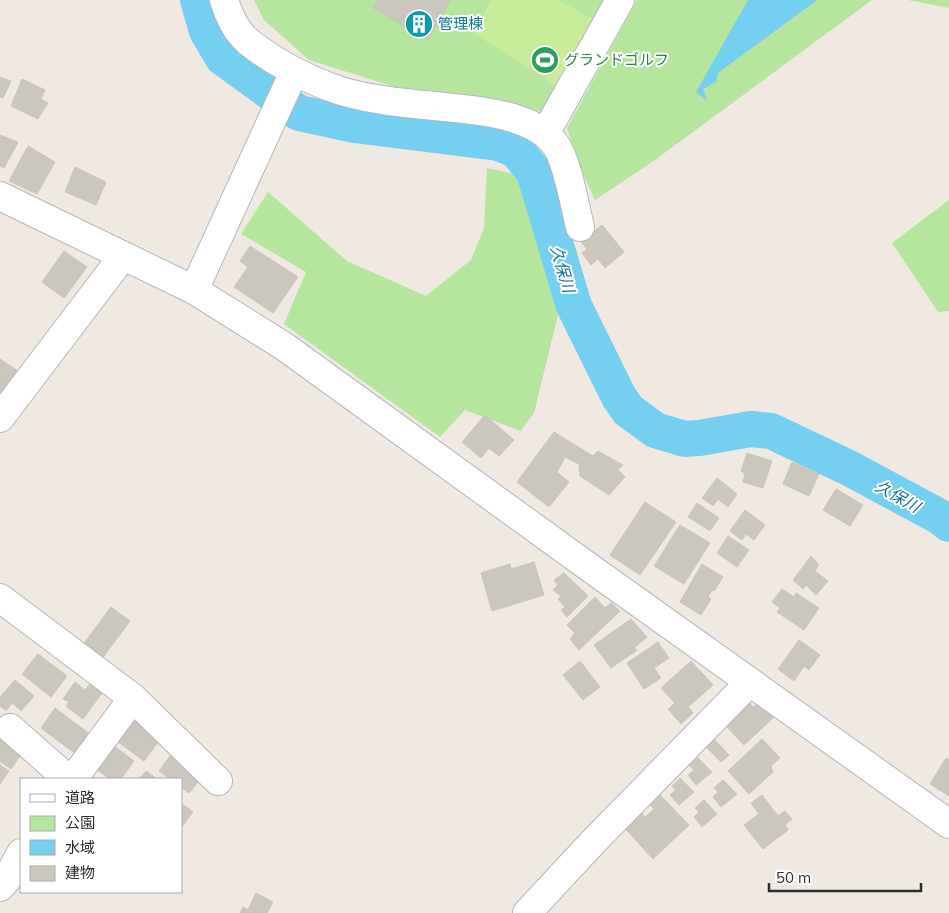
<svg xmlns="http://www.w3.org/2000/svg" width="949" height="913" viewBox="0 0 949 913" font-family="Mulish,'Noto Sans JP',sans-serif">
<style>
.green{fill:#b6e59e}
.pitch{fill:#c9ec9a}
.water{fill:#75cff0}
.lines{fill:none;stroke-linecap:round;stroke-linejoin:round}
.river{stroke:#75cff0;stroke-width:36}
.building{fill:#cbc7bf;stroke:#cbc5ba}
.minor-casing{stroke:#b4b7c1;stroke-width:30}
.minor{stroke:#fff;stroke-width:28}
.labels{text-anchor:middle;stroke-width:4;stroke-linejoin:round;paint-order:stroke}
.culture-label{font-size:15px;fill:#0d838f;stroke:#fff;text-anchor:start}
.leisure-label{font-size:15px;fill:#27864d;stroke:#fff;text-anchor:start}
.water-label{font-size:16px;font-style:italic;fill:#0d6fa3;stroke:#fff}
</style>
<rect width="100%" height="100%" fill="#efe9e1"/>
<!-- green -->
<path class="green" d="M254,0H610L546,113L487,98L395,87L309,60L264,20Z
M637,0H872L655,160L595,200L578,164L567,128Z
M908,0H949V8Z
M487,168L528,177L546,247L558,315L534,413L521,431L465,410L440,437L284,324L306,272L241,234L268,192L347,261L426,296L471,260L484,228Z
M949,200V311L938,312L892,243Z"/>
<!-- pitch -->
<path class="pitch" d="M491,0H558L595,20L559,87L473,33Z"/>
<!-- water -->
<path class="water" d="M748,0H817L718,73L716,82L703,89L707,101L696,92Z"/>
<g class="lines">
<!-- river -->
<path class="river" d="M198,0L207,31L223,58L299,113L354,125L498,143L516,150L534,172L574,306L619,397L628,410L655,430L685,439L699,438L751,429L771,431L849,468L940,517L949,524"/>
</g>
<!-- building -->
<path class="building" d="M377,0H451L428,40L373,8Z
M0,77L11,81L3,98L0,97Z
M22,79L45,90L41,99L48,103L38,119L11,106Z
M0,135L18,142L4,168L0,166Z
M28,146L55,162L37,194L9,181Z
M75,167L106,182L96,205L65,192Z
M602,225L624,252L605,268L598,259L591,265L582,253L587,249L581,242Z
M250,246L298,277L273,313L234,287L248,267L240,261Z
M64,251L87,267L64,298L42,282Z
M0,359L21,373L0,401Z
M485,415L514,440L499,456L489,448L481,458L462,442Z
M554,432L593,456L598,451L623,465L618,470L625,477L609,495L580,476L579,464L565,457L557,472L569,482L549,507L517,482Z
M747,453L772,461L763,488L743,482L745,474L741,471Z
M792,462L819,474L809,496L783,484Z
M717,478L737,494L728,507L718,499L713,506L702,498Z
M836,489L863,505L850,526L823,510Z
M645,502L676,522L640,575L610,555Z
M697,503L719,518L710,531L688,517Z
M745,510L765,525L754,540L746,534L742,540L730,531Z
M680,525L710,543L684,584L654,566Z
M728,536L749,550L737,567L717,553Z
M811,556L819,565L815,571L828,581L816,595L806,585L803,589L793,580Z
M534,562L544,595L492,611L481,573L510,564L511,569Z
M702,564L723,577L714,591L712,590L708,597L711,599L701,615L680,602Z
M564,573L588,596L567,617L561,610L565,607L558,599L561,596L553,590L558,585L554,580Z
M782,589L794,597L796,593L819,608L804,630L777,612L780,608L772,602Z
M595,597L605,608L611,603L620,611L579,650L570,639L575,633L567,625Z
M111,607L130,621L101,660L82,646Z
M631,619L647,637L634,648L637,650L611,668L594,645Z
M799,640L820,655L809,670L804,666L794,681L778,669Z
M658,642L669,658L654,668L661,678L644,689L627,663Z
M38,654L67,676L51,697L22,674Z
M580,661L600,687L583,700L563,675Z
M691,661L713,685L688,707L693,713L681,724L668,709L675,703L661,688Z
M15,680L34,696L21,711L12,703L6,711L0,706V697Z
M75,682L85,690L90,684L102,693L83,719L66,706L69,702L63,699Z
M748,701L753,707L759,704L773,718L744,745L724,724Z
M55,708L91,735L77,755L41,728Z
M131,715L162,737L144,761L113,738Z
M3,733L25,749L11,769L0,761V738Z
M713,738L729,755L721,762L705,746Z
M762,739L780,758L771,766L773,772L749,794L728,771Z
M113,745L134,761L121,779H110L96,769Z
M173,752L204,775L189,793L181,787V779H170L159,771Z
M698,758L712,772L696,785L688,775L694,770L689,765Z
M946,758L949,760V796L930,784Z
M0,765L9,771L0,784Z
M146,771L157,779H139Z
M680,778L694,792L679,805L670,795L676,790L672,786Z
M723,780L737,794L721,807L713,797L718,792L714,788Z
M660,795L689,825L653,859L622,825L639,810L645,817L654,809L650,805Z
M762,795L778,816L785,811L792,819L785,825L788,830L763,849L744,825L759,814L751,803Z
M704,800L717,814L702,827L694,817L699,812L695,808Z
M181,803L193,812L181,828Z
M256,893L273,902L267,913H240L243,907L248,910Z"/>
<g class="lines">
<defs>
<path id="minor" d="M224,0C235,35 246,42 276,61C296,73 319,84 341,91C371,100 404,103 435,106C471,110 531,112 555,144C567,159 575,207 580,227
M545,134L620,0
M0,196L194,290L285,347L586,565L949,824
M194,290L294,72
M0,418L123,256
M0,598L133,698L218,781
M10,728L68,779
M73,779L133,698
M0,887L7,879L21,853
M527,913L593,842L750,682"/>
</defs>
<!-- minor casing -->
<use href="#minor" class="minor-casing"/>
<!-- minor -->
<use href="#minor" class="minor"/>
</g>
<!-- icons -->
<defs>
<symbol id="building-disc" viewBox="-11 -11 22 22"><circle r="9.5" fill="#0f9aa8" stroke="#fff"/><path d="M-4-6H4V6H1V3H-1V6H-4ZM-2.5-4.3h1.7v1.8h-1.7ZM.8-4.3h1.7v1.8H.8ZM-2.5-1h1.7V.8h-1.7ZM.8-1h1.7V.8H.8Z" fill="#fff"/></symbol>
<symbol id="stadium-disc" viewBox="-11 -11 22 22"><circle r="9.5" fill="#2e9e5b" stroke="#fff"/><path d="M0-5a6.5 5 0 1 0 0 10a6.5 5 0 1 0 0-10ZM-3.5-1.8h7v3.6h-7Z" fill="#fff"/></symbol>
</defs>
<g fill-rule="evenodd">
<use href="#building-disc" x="403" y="8" width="32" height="32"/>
<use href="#stadium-disc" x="529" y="44" width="32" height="32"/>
</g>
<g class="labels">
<!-- culture labels -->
<g class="culture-label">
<text x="438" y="29">管理棟</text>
</g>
<!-- leisure labels -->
<g class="leisure-label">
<text x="564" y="65">グランドゴルフ</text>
</g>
<!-- water labels -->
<g class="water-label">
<text transform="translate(563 269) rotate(74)" y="6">久保川</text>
<text transform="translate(898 496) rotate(29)" y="6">久保川</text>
</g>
</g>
<!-- legend -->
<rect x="20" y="778" width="162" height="115" fill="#ffffff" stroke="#ababab"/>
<rect x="30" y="794" width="25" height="8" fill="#ffffff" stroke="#ababab"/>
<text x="65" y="803" font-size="15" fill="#2e2e2e">道路</text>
<rect x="30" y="816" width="25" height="15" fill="#b6e59e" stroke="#ababab"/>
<text x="65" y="828" font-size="15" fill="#2e2e2e">公園</text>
<rect x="30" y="840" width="25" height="15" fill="#75cff0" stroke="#ababab"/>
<text x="65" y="853" font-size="15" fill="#2e2e2e">水域</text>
<rect x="30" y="866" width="25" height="15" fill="#cbc7bf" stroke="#ababab"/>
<text x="65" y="878" font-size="15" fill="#2e2e2e">建物</text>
<!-- scale -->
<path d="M769 883v8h152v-8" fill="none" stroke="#2e2e2e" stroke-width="2.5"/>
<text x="776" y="883" font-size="15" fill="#2e2e2e" stroke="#ffffff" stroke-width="4" paint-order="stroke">50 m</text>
</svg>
